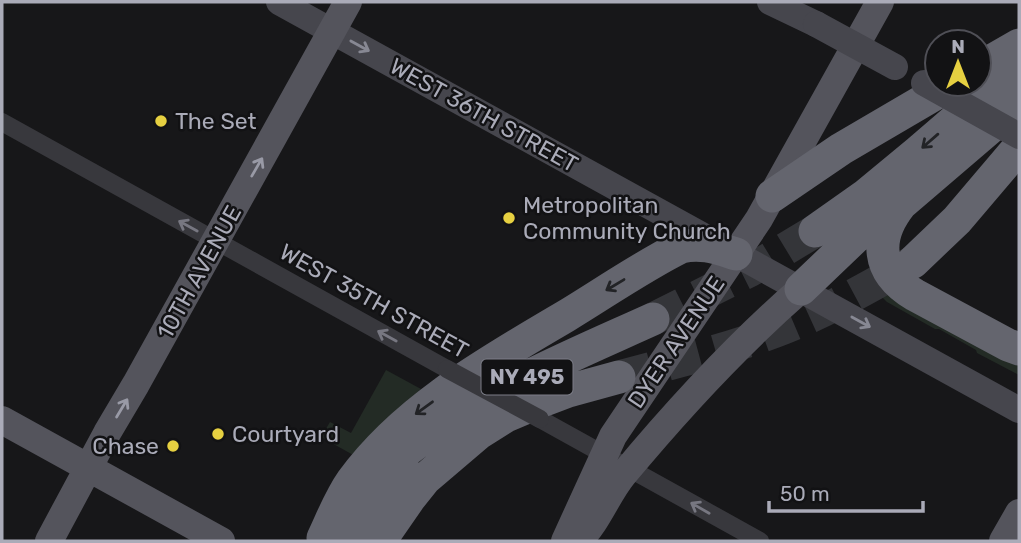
<svg xmlns="http://www.w3.org/2000/svg" width="1021" height="543" viewBox="0 0 1021 543" font-family="Rubik,sans-serif">
<style>
.green{fill:#232b25}
.lines{fill:none;stroke-linecap:round;stroke-linejoin:round}
.highway-tunnel{stroke:#343539;stroke-width:33;stroke-dasharray:33 17;stroke-linecap:butt}
.street{stroke:#38383d;stroke-width:18}
.secondary{stroke:#46464d;stroke-width:26}
.primary{stroke:#54545c;stroke-width:28}
.highway{stroke:#64656e;stroke-width:33}
.street-bridge{stroke:#38383d;stroke-width:18}
.secondary-bridge{stroke:#46464d;stroke-width:26}
.oneway{stroke:#878893}
.oneway2{stroke:#222326}
.oneway3{stroke:#999aa6}
.oneway4{stroke:#777781}
.poi-dot{fill:#e6d041;stroke:#121214;stroke-width:2.5}
.labels{text-anchor:middle;stroke-width:5;stroke-linejoin:round;paint-order:stroke}
.shield{fill:#121214;stroke:#7c7d87;stroke-width:2}
.shield-label{font-size:21px;font-weight:bold;fill:#aaabb8}
.street-label{font-size:23px;fill:#aaabb8;stroke:#121214}
.poi-label{font-size:23px;fill:#aaabb8;stroke:#121214;text-anchor:start}
</style>
<rect width="100%" height="100%" fill="#171719"/>
<!-- green -->
<path class="green" d="M876,281L1007,361L1019,366V375L977,353L976,350L939,329H935L887,302L876,291Z
M386,370L421,389L400,408L355,456L321,437L330,422L351,433Z"/>
<g class="lines">
<!-- highway-tunnel -->
<path class="highway-tunnel" d="M653,319L751,270L815,231
M619,377C675,362 731,349 784,328C829,310 871,286 913,262"/>
<!-- street -->
<path class="street" d="M2,122L447,369
M540,419L760,541"/>
<!-- secondary -->
<path class="secondary" d="M279,2L1019,410
M770,2L816,24"/>
<!-- primary -->
<path class="primary" d="M2,420L221,541
M49,541L107,433L136,384L348,2
M565,541L613,436L759,219L880,2
M578,541C598,522 606,496 623,475C677,410 737,345 801,289
M1003,541L1019,513"/>
<!-- highway -->
<path class="highway" d="M979,68L1019,45
M772,196L841,149L952,84
M901,204C874,238 876,272 915,295L1008,345L1019,349
M815,231L866,195L918,152L1019,65
M913,262L957,220L1019,147
M801,289L867,226L901,204L1019,103
M382,471C460,401 558,362 653,319
M323,538C332,519 340,498 352,481C405,408 490,361 566,316C604,293 641,267 681,247C701,242 717,248 736,254
M344,541L360,516L403,457
M380,541L409,499L425,479L479,433L506,416L539,402L568,391L619,377"/>
<!-- street-bridge -->
<path class="street-bridge" d="M447,369L540,419"/>
<!-- secondary-bridge -->
<path class="secondary-bridge" d="M816,24L895,67
M924,83L1019,136"/>
</g>
<!-- one-way arrows -->
<defs><path id="oneway-shaft" d="M-6 0H5M1.5-3L5.5 0L1.5 3" fill="none" stroke-width="1.6" stroke-linecap="round" stroke-linejoin="round" transform="scale(1.75)"/></defs>
<g class="oneway">
<use href="#oneway-shaft" transform="translate(360 46) rotate(29)"/>
<use href="#oneway-shaft" transform="translate(861 322) rotate(29)"/>
</g>
<g class="oneway2">
<use href="#oneway-shaft" transform="translate(930 141) rotate(139)"/>
<use href="#oneway-shaft" transform="translate(615 285) rotate(149)"/>
<use href="#oneway-shaft" transform="translate(424 408) rotate(144)"/>
</g>
<g class="oneway3">
<use href="#oneway-shaft" transform="translate(257 167) rotate(-60)"/>
<use href="#oneway-shaft" transform="translate(122 408) rotate(-59)"/>
</g>
<g class="oneway4">
<use href="#oneway-shaft" transform="translate(188 226) rotate(-151)"/>
<use href="#oneway-shaft" transform="translate(387 336) rotate(-151)"/>
<use href="#oneway-shaft" transform="translate(700 508) rotate(-150)"/>
</g>
<!-- markers -->
<g class="poi-dot">
<circle cx="161" cy="121" r="7"/>
<circle cx="509" cy="218" r="7"/>
<circle cx="218" cy="434" r="7"/>
<circle cx="173" cy="446" r="7"/>
</g>
<g class="labels">
<!-- shield labels -->
<rect class="shield" x="481.5" y="359.5" width="91" height="35" rx="5"/>
<g class="shield-label">
<text x="527" y="384">NY 495</text>
</g>
<!-- street labels -->
<g class="street-label">
<text transform="translate(484 115) rotate(29)" y="8">WEST 36TH STREET</text>
<text transform="translate(199 272) rotate(-61)" y="8">10TH AVENUE</text>
<text transform="translate(374 301) rotate(29)" y="8">WEST 35TH STREET</text>
<text transform="translate(676 342) rotate(-56)" y="8">DYER AVENUE</text>
</g>
<!-- poi labels -->
<g class="poi-label">
<text x="175" y="129">The Set</text>
<text x="523" y="213">Metropolitan<tspan x="523" dy="26">Community Church</tspan></text>
<text x="232" y="442">Courtyard</text>
<text x="159" y="454" text-anchor="end">Chase</text>
</g>
</g>
<!-- border -->
<rect width="1021" height="543" fill="none" stroke="#aaabb8" stroke-width="7"/>
<!-- north arrow -->
<g transform="translate(958 63)"><circle r="33" fill="#121214" stroke="#4f4f56" stroke-width="2"/>
<path d="M0-5L12 26L0 18L-12 26Z" fill="#e6d041"/>
<text y="-10" font-size="19" font-weight="bold" text-anchor="middle" fill="#aaabb8">N</text>
</g>
<!-- scale -->
<path d="M769 501v10h154v-10" fill="none" stroke="#aaabb8" stroke-width="3.5"/>
<text x="780" y="501" font-size="21" fill="#aaabb8" stroke="#121214" stroke-width="5" paint-order="stroke">50 m</text>
</svg>
